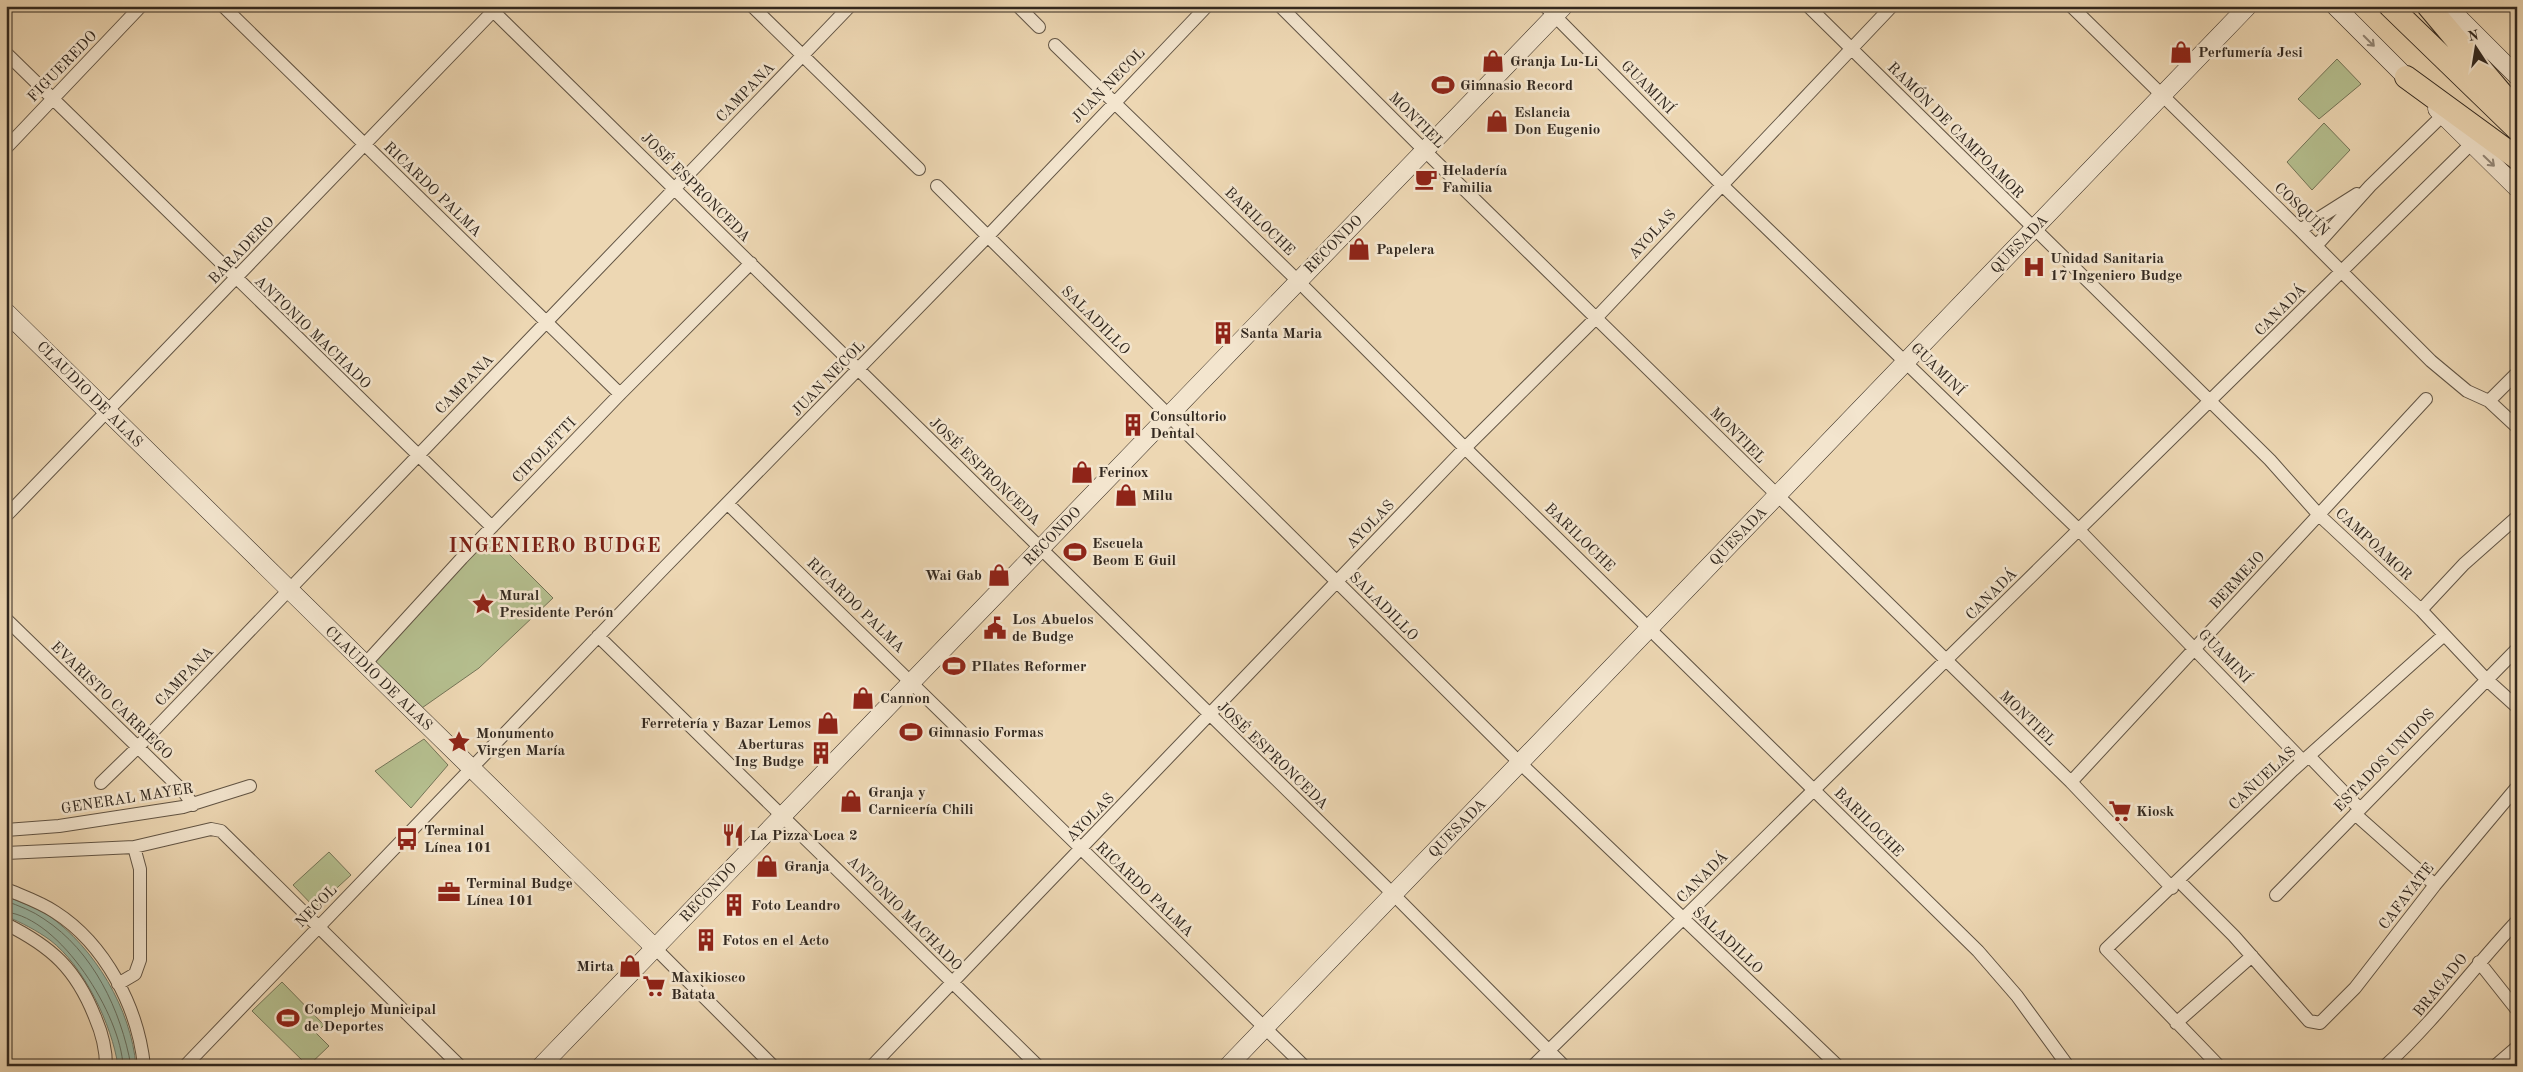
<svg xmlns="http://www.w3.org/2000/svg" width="2523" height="1072" viewBox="0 0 2523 1072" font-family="'Old Standard TT',serif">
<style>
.green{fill:#b5bf8f;stroke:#747457}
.water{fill:#9abaa9;stroke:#708072}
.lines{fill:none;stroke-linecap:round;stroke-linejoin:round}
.shore{stroke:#667164;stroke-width:1}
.street-casing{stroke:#615444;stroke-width:14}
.secondary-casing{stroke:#32281f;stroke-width:19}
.highway-casing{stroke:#32281f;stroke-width:24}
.street{stroke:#f3e5ce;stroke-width:12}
.secondary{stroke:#f3e5ce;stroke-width:18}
.highway{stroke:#edd7b3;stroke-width:22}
.oneway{stroke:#928676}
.labels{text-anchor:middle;stroke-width:5;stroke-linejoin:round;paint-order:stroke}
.poi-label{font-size:15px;font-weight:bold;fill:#32281f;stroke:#f3e5ce;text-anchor:start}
.street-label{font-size:15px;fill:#32281f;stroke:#f3e5ce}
.district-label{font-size:20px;font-weight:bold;letter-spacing:1px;fill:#7a1f14;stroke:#f3e5ce}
</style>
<rect width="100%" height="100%" fill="#edd7b3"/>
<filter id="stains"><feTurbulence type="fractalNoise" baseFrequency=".004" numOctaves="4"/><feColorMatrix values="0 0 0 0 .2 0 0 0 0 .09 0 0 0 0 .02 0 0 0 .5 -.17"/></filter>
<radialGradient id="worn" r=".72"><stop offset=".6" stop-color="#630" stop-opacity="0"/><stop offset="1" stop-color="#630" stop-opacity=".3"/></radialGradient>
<!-- green -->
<path class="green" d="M2337,59L2361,84L2319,119L2298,99Z
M2324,123L2350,150L2312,190L2287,162Z
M490,535L553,598L479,668L419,710L371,664Z
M424,739L448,765L411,808L375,771Z
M329,852L351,875L315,908L293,885Z
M282,982L324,1025L316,1033L329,1046L308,1066L252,1011Z"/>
<!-- water -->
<path class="water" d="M6,896C20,902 35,907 48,915C95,948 131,1009 136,1066H118C112,1025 84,966 50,940C36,930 22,923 6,916Z"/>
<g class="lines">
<!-- shore -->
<path class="shore" d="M6,901C19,906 33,911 44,919C93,951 121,1010 131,1066
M6,912C61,918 121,1016 123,1066"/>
<defs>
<path id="street" d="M223,6L620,394
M488,6L1393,894L1564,1066
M752,6L919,169
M1018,6L1039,27
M1280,6L1425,151L2071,782L2172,888
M1545,6L1721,184L2078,529L2303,761
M1808,6L2270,460L2319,515L2421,610L2485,678L2517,707
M2071,6L2300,230L2431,361L2467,391L2489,401L2517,427
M1055,45L1297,280L1465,448L1978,951L2017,996L2068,1066
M6,53L492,527
M6,148L141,6
M937,186L1520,763L1838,1066
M2300,230L2357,194
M2316,246L2370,186L2443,115
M2489,401L2517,373
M728,504L1304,1066
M6,516L498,6
M2421,610L2464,564L2517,517
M6,619L184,792L193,805
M598,636L1038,1066
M365,664L462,558L620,394L751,263
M2309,756L2359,808
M2071,782L2426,399
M101,783L137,748L850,6
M2355,814L2435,885
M6,830L59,826L183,807L250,786
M6,853L134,847L211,829L221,831L460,1066
M2179,881L2234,936L2309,1021L2320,1023L2355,988L2435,885L2517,787
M6,889C22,896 40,902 55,912C105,944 138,1007 144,1066
M2276,895L2517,649
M6,924C52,947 76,969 95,1017C102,1033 106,1048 106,1066
M655,948L773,1066
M2479,962L2517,1010
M118,984L135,974L140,960V869L134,847
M2176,1023L2252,956
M185,1066L662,570L988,236L1207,6
M872,1066L1465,448L1597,317L1892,6
M1533,1066L2471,144
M2219,1066L2106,949L2293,770L2444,635
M2385,1066C2434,1022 2472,969 2517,921
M2495,1066L2517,1047"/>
<path id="secondary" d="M2335,6L2414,85
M2447,6L2517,76
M2437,109L2517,188
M6,312L655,948
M541,1066L1564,6
M1228,1066L2248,6"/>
<path id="highway" d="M2390,6L2517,129
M2428,6L2513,107
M2406,77L2517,158"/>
</defs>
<!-- street casing -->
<use href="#street" class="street-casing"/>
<!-- secondary casing -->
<use href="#secondary" class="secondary-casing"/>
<!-- highway casing -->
<use href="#highway" class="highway-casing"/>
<!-- street -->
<use href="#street" class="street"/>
<!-- secondary -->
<use href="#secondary" class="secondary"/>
<!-- highway -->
<use href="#highway" class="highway"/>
</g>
<!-- one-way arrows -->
<defs><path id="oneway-shaft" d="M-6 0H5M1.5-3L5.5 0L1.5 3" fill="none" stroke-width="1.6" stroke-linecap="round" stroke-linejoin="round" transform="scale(1.25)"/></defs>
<g class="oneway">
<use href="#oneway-shaft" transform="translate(2369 41) rotate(45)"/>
<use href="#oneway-shaft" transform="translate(2489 161) rotate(44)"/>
</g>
<!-- icons -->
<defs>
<symbol id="shop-bare" viewBox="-9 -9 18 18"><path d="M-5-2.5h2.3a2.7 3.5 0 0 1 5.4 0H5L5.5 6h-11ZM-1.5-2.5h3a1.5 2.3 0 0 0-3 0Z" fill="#8f2418" stroke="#f3e5ce" stroke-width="2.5" paint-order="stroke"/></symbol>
<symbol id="stadium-bare" viewBox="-9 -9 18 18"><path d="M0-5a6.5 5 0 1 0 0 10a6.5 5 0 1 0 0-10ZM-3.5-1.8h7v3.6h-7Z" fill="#8f2418" stroke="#f3e5ce" stroke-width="2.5" paint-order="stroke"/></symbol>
<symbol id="cafe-bare" viewBox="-9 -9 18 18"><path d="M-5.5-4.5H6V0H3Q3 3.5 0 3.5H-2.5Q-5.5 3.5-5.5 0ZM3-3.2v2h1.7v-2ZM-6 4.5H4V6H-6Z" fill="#8f2418" stroke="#f3e5ce" stroke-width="2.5" paint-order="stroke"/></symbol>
<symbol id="hospital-bare" viewBox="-9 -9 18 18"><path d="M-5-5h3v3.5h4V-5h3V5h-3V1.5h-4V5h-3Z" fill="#8f2418" stroke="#f3e5ce" stroke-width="2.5" paint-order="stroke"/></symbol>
<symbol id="building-bare" viewBox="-9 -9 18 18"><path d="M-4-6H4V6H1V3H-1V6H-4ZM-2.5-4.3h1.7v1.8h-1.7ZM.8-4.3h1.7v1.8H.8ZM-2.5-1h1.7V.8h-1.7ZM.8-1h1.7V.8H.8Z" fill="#8f2418" stroke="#f3e5ce" stroke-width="2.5" paint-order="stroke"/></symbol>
<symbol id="sight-bare" viewBox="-9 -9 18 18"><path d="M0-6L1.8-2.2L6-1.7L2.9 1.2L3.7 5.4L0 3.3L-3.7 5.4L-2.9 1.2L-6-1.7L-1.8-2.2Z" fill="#8f2418" stroke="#f3e5ce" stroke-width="2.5" paint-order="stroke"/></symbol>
<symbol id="civic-bare" viewBox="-9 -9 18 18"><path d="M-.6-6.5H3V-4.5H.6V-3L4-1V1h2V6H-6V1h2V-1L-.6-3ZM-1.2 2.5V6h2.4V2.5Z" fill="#8f2418" stroke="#f3e5ce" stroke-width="2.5" paint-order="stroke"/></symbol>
<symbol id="supermarket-bare" viewBox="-9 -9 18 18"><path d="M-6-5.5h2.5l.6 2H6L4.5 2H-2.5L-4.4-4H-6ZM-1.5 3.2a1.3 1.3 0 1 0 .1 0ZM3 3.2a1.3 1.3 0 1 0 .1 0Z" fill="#8f2418" stroke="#f3e5ce" stroke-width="2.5" paint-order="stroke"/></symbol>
<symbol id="restaurant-bare" viewBox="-9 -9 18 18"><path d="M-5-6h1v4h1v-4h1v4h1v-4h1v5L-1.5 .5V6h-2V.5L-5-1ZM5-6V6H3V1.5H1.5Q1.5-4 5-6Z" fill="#8f2418" stroke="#f3e5ce" stroke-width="2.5" paint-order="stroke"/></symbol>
<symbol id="bus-bare" viewBox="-9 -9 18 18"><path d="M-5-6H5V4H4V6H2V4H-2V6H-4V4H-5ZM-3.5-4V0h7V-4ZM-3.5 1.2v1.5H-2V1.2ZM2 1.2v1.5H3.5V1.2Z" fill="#8f2418" stroke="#f3e5ce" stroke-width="2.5" paint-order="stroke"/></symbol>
<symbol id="office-bare" viewBox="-9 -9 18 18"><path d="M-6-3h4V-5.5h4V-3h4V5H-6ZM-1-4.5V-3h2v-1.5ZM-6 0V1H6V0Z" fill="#8f2418" stroke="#f3e5ce" stroke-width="2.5" paint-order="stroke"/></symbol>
</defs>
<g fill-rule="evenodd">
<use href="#shop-bare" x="2165" y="36" width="32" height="32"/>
<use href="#shop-bare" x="1477" y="45" width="32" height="32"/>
<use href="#stadium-bare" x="1427" y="69" width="32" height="32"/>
<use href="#shop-bare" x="1481" y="105" width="32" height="32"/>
<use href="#cafe-bare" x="1410" y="163" width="32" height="32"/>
<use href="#shop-bare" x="1343" y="233" width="32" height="32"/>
<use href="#hospital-bare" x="2018" y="251" width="32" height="32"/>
<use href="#building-bare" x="1207" y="317" width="32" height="32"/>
<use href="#building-bare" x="1117" y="409" width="32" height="32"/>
<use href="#shop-bare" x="1066" y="456" width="32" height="32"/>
<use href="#shop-bare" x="1110" y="479" width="32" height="32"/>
<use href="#stadium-bare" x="1059" y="536" width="32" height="32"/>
<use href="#shop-bare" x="983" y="559" width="32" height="32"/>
<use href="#sight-bare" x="467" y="588" width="32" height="32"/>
<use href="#civic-bare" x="979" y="612" width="32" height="32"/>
<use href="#stadium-bare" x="938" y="650" width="32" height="32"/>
<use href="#shop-bare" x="847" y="682" width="32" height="32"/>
<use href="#shop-bare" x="812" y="707" width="32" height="32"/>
<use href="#stadium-bare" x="895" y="716" width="32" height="32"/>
<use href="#sight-bare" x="443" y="726" width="32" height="32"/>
<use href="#building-bare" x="805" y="737" width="32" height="32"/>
<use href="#shop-bare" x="835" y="785" width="32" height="32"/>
<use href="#supermarket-bare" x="2104" y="795" width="32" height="32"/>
<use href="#restaurant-bare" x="717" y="819" width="32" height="32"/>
<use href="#bus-bare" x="391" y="823" width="32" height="32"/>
<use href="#shop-bare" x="751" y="850" width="32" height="32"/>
<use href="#office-bare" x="433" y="876" width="32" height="32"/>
<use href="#building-bare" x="718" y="889" width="32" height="32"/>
<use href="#building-bare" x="690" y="924" width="32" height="32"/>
<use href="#shop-bare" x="614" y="950" width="32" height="32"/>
<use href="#supermarket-bare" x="638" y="970" width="32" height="32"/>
<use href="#stadium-bare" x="272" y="1002" width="32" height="32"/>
</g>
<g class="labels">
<!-- poi labels -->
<g class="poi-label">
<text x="2198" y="57">Perfumería Jesi</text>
<text x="1510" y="66">Granja Lu-Li</text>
<text x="1460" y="90">Gimnasio Record</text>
<text x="1514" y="117">Eslancia<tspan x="1514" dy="17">Don Eugenio</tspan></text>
<text x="1442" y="175">Heladería<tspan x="1442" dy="17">Familia</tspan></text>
<text x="1376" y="254">Papelera</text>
<text x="2050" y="263">Unidad Sanitaria<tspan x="2050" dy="17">17 Ingeniero Budge</tspan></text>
<text x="1240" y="338">Santa Maria</text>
<text x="1150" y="421">Consultorio<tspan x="1150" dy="17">Dental</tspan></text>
<text x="1098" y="477">Ferinox</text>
<text x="1142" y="500">Milu</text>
<text x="1092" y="548">Escuela<tspan x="1092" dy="17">Beom E Guil</tspan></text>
<text x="982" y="580" text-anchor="end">Wai Gab</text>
<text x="499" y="600">Mural<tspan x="499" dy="17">Presidente Perón</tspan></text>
<text x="1012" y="624">Los Abuelos<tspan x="1012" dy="17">de Budge</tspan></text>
<text x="971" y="671">PIlates Reformer</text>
<text x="880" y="703">Cannon</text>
<text x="811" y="728" text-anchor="end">Ferretería y Bazar Lemos</text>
<text x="928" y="737">Gimnasio Formas</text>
<text x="476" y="738">Monumento<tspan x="476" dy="17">Virgen María</tspan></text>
<text x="804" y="749" text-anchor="end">Aberturas<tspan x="804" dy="17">Ing Budge</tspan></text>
<text x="868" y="797">Granja y<tspan x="868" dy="17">Carnicería Chili</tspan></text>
<text x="2136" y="816">Kiosk</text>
<text x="424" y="835">Terminal<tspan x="424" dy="17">Línea 101</tspan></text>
<text x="750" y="840">La Pizza Loca 2</text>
<text x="784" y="871">Granja</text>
<text x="466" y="888">Terminal Budge<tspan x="466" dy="17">Línea 101</tspan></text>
<text x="751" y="910">Foto Leandro</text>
<text x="722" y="945">Fotos en el Acto</text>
<text x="614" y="971" text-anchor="end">Mirta</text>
<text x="671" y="982">Maxikiosco<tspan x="671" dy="17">Batata</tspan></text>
<text x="304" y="1014">Complejo Municipal<tspan x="304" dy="17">de Deportes</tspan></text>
</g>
<!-- street labels -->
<g class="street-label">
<text transform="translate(62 66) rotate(-46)" y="5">FIGUEREDO</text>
<text transform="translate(1108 85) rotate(-46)" y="5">JUAN NECOL</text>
<text transform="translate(1648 87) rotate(45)" y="5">GUAMINÍ</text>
<text transform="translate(745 92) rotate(-46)" y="5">CAMPANA</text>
<text transform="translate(1417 120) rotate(45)" y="5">MONTIEL</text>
<text transform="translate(1956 130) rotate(45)" y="5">RAMÓN DE CAMPOAMOR</text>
<text transform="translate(696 187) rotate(45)" y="5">JOSÉ ESPRONCEDA</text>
<text transform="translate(433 189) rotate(44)" y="5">RICARDO PALMA</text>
<text transform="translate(2302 209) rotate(44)" y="5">COSQUÍN</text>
<text transform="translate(1260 221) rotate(44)" y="5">BARILOCHE</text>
<text transform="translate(1652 234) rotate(-47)" y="5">AYOLAS</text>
<text transform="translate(1333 244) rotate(-45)" y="5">RECONDO</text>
<text transform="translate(2019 244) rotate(-46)" y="5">QUESADA</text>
<text transform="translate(241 250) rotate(-46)" y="5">BARADERO</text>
<text transform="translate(2280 310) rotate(-45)" y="5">CANADÁ</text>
<text transform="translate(1096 320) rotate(45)" y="5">SALADILLO</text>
<text transform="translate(313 332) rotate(44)" y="5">ANTONIO MACHADO</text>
<text transform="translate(1938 369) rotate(44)" y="5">GUAMINÍ</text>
<text transform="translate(828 378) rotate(-46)" y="5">JUAN NECOL</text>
<text transform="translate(464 384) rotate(-46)" y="5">CAMPANA</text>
<text transform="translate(90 394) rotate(45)" y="5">CLAUDIO DE ALAS</text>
<text transform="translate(1738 435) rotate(45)" y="5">MONTIEL</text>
<text transform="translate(544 450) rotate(-46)" y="5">CIPOLETTI</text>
<text transform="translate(985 471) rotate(44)" y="5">JOSÉ ESPRONCEDA</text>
<text transform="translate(1370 524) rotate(-46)" y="5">AYOLAS</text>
<text transform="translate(1052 536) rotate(-46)" y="5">RECONDO</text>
<text transform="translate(1738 536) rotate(-46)" y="5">QUESADA</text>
<text transform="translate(1580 537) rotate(44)" y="5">BARILOCHE</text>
<text transform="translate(2374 544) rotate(43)" y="5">CAMPOAMOR</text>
<text transform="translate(2237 580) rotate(-47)" y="5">BERMEJO</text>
<text transform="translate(1991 594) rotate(-45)" y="5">CANADÁ</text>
<text transform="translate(856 605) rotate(44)" y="5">RICARDO PALMA</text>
<text transform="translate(1384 606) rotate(45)" y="5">SALADILLO</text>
<text transform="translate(2225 656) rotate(46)" y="5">GUAMINÍ</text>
<text transform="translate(184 676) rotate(-46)" y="5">CAMPANA</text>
<text transform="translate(379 678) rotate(44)" y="5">CLAUDIO DE ALAS</text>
<text transform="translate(112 700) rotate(44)" y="5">EVARISTO CARRIEGO</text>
<text transform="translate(2028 718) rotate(44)" y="5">MONTIEL</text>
<text transform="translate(1273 755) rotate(44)" y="5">JOSÉ ESPRONCEDA</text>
<text transform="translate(2384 760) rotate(-46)" y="5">ESTADOS UNIDOS</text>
<text transform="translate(2262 778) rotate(-43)" y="5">CAÑUELAS</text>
<text transform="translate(127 798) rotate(-9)" y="5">GENERAL MAYER</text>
<text transform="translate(1090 817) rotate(-46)" y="5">AYOLAS</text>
<text transform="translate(1869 822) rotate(45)" y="5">BARILOCHE</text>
<text transform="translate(1457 828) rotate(-46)" y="5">QUESADA</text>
<text transform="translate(1702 877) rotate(-45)" y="5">CANADÁ</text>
<text transform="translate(1145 889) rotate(44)" y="5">RICARDO PALMA</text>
<text transform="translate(708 892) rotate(-47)" y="5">RECONDO</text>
<text transform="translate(2406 896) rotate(-52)" y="5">CAFAYATE</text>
<text transform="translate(316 906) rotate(-46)" y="5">NECOL</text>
<text transform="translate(905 913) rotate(45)" y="5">ANTONIO MACHADO</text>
<text transform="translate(1728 940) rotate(43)" y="5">SALADILLO</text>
<text transform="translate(2440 985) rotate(-51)" y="5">BRAGADO</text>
</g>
<!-- district labels -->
<g class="district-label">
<text x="555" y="552">INGENIERO BUDGE</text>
</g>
</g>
<!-- margin -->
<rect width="2523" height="1072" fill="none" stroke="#edd7b3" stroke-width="25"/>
<rect x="8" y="8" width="2508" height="1057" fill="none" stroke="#32281f" stroke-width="2.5"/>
<rect x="12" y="12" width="2498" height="1047" fill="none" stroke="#32281f"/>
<!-- north arrow -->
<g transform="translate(2476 48) rotate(348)" stroke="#f3e5ce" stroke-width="4" paint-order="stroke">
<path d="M0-4L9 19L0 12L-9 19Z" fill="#32281f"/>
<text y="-8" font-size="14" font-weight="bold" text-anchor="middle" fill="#32281f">N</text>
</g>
<rect width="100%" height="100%" filter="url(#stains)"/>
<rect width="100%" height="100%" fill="url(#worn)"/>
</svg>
